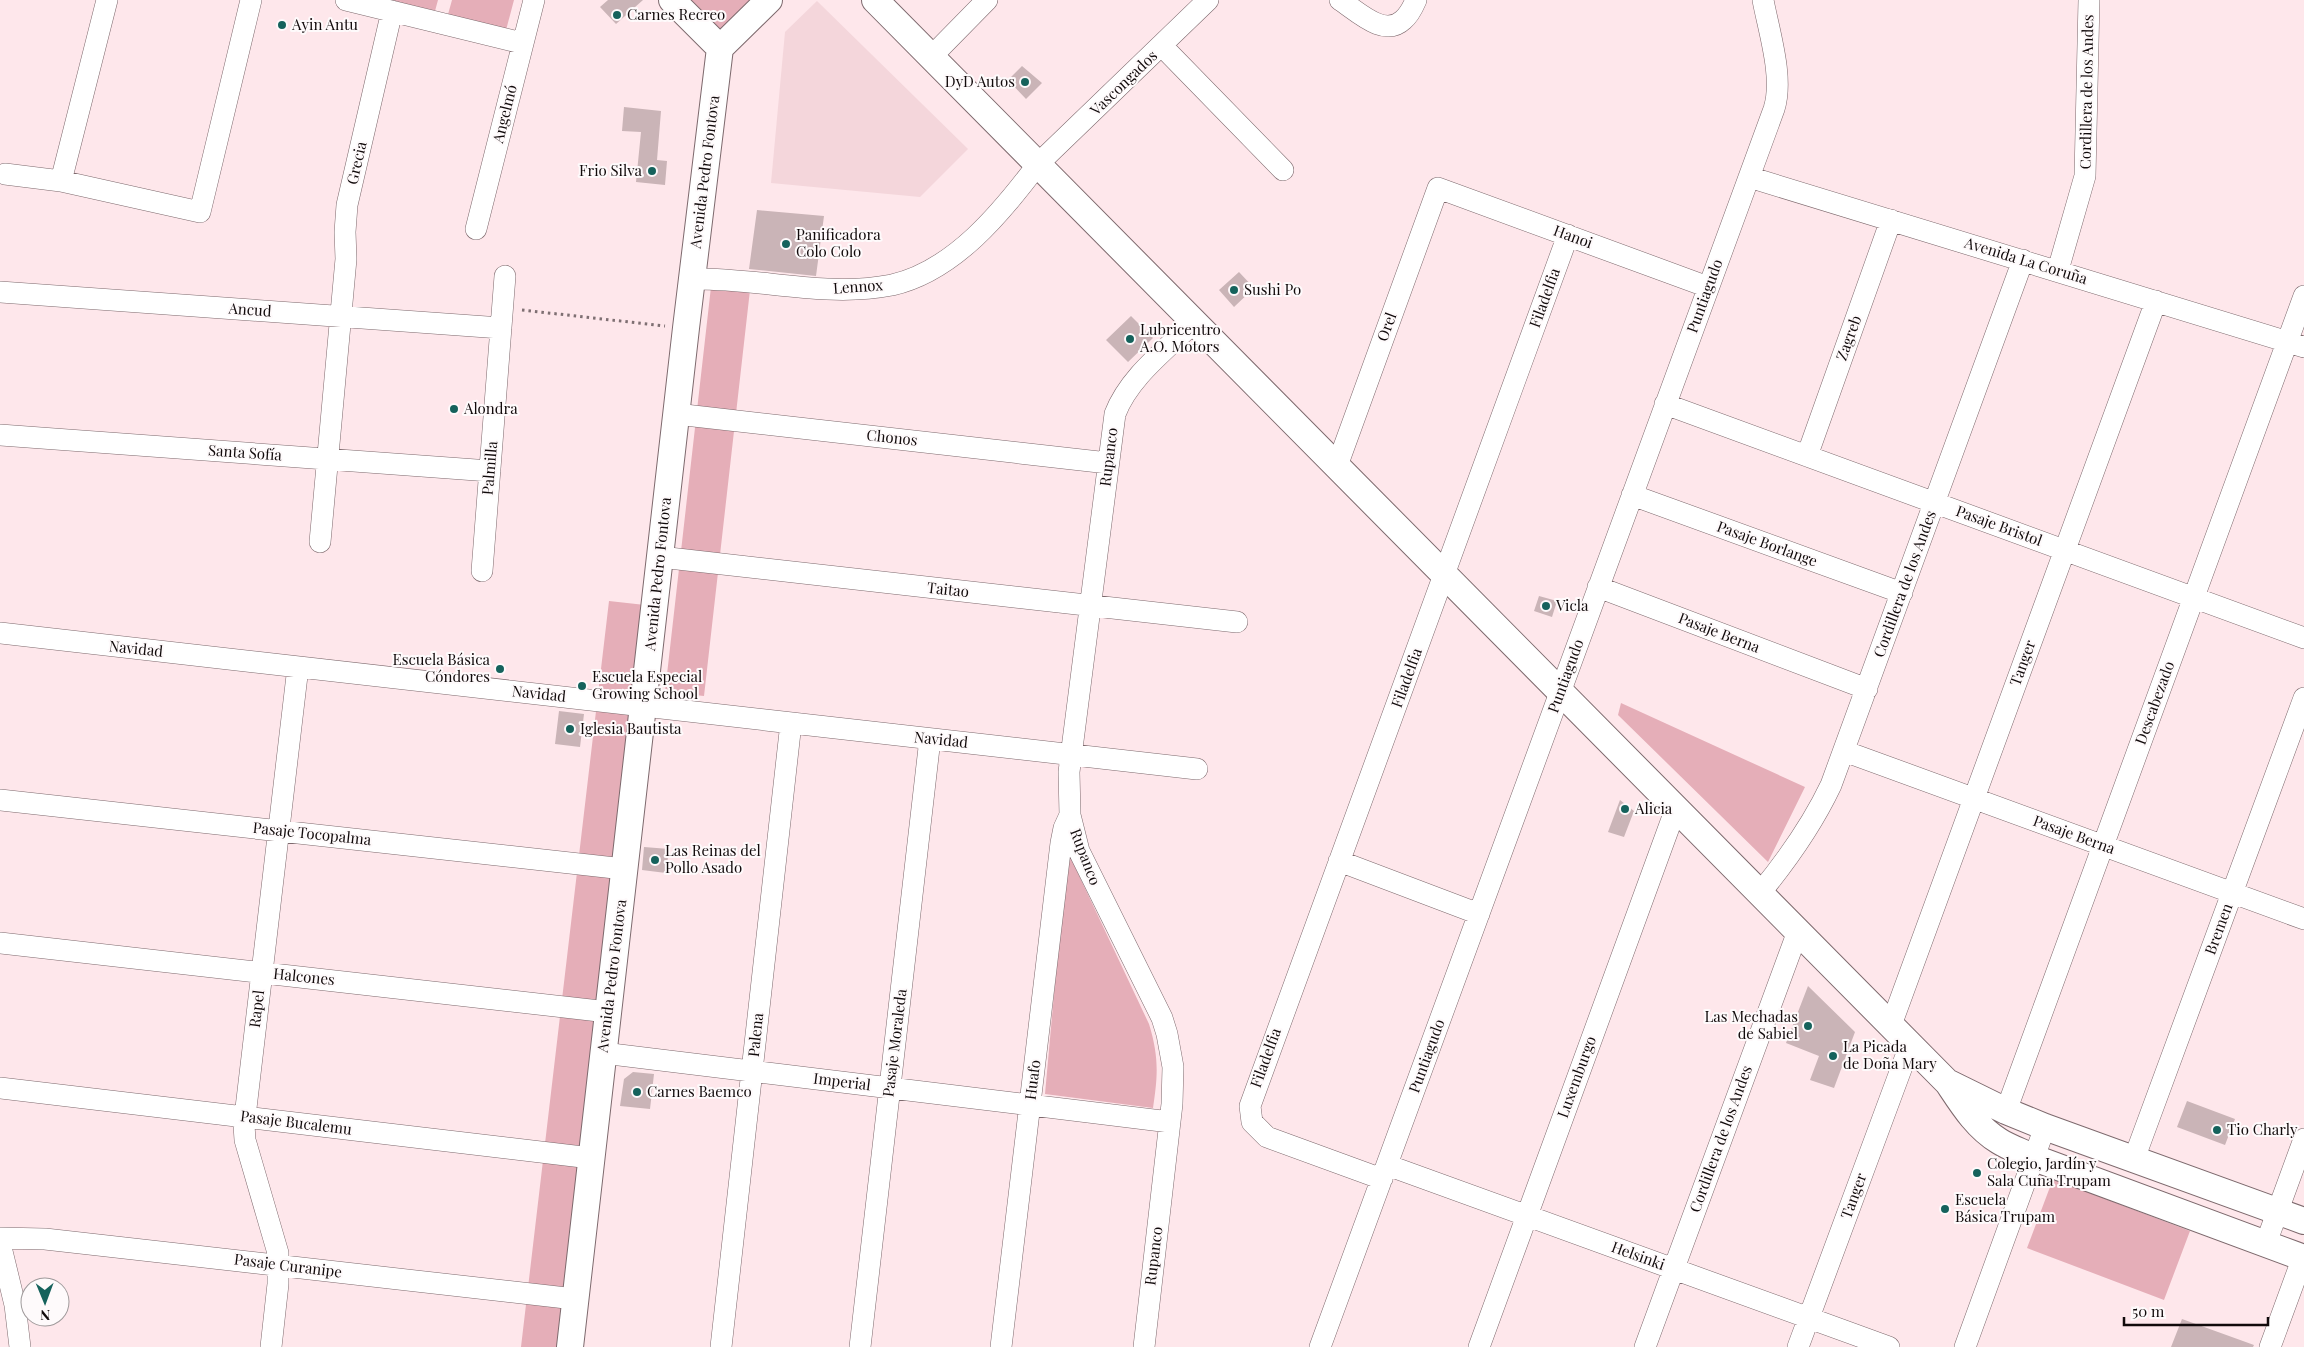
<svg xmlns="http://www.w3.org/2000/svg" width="2304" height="1347" viewBox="0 0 2304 1347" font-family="'Playfair Display',serif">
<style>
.built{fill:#f4d6db}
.green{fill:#e5aeb8}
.building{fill:#cab4b7}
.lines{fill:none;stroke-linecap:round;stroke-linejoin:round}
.minor-casing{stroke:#7d696d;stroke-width:22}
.major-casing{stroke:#7d696d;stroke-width:28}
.path{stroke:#7e6f72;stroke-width:3;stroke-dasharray:2.5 4;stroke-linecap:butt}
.minor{stroke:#fff;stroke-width:21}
.major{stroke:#fff;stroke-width:26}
.poi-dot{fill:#15625c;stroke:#fefafb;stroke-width:2}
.labels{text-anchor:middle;stroke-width:4;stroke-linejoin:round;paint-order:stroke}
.poi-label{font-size:15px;fill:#110a0b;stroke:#fefafb;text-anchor:start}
.street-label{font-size:15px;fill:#110a0b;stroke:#fefafb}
</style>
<rect width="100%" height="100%" fill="#fee7eb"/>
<!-- built -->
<path class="built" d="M817,1L968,149L920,197L771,183L785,32Z"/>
<!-- green -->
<path class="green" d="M390,0H438L435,11Z
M452,0H514L505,34L447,18Z
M686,0H753L720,33Z
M711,287L750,290L704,696L665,692Z
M609,601L645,605L560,1347H521Z
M1621,703L1805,787L1768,862L1618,715Z
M1067,850L1149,1024C1159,1057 1158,1075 1153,1108L1045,1094Z
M2053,1179L2190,1231L2164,1300L2027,1248Z"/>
<!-- building -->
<path class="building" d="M608,0H643L616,24L600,7Z
M1022,66L1042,83L1026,99L1008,80Z
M624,107L661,111L657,160L667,161L665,185L636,182L641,132L622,131Z
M757,210L824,216L816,276L749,269Z
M1239,272L1254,288L1234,307L1219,290Z
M1131,316L1153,338L1128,362L1106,340Z
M1539,596L1557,601L1552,617L1534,611Z
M559,711L584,714L580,747L555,744Z
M1620,800L1634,811L1624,837L1608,832Z
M644,847L669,849L666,873L642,870Z
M1808,986L1855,1032L1834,1088L1810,1080L1819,1056L1786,1043Z
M633,1072L654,1074L650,1109L620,1106L624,1079Z
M2187,1101L2235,1119L2225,1145L2177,1127Z
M2182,1319L2254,1345L2253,1347H2171Z"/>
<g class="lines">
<defs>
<path id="minor" d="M346,0L522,43
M1340,0C1357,11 1384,38 1403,20C1409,15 1413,7 1416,0
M1162,46L1283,170
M931,57L987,0
M5,174L61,181L200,212L251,0
M1749,177L2304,347
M61,181L107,0
M476,229L534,0
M2058,270L2085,176L2089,0
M691,279C737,278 782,287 827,289C848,290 871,289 892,285C954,271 1002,212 1038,164L1208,0
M0,292L501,328
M1665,404L2304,638
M676,414L1108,463
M0,435L490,471
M1807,456L1891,220
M1337,466L1438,188L1708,287
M1632,495L1902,593
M320,542L346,259L345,232L347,205L392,11
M660,557L1237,622
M482,571L505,276
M1598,587L1867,689
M0,633L1197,769
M1844,751L2304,919
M0,800L624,869
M1339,861L1479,914
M1760,893C1788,859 1812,825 1831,785L2023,260
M0,943L608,1012
M1891,1025L2156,301
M603,1053L1170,1122
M0,1088L591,1158
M2006,1111L2304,296
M2134,1159L2304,698
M1387,1165L1889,1347
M1382,1179L1267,1137L1252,1122L1250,1106L1568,235
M0,1238L45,1239L575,1299
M0,1243L15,1305L20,1347
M2266,1243L2304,1139
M271,1347L278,1284V1253L245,1140L244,1125L298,667
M721,1347L791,723
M860,1347L930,739
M1001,1347L1061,843L1064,828L1070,815
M1144,1347L1172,1104L1173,1067L1167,1034L1162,1018L1079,851L1070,815L1069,772L1115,414C1129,377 1166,350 1194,322
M1320,1347L1774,109C1784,78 1769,32 1763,0
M1479,1347L1676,808
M1645,1347L1798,931
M1798,1347L1910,1045
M1965,1347L2045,1127
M2270,1347L2303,1257"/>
<path id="major" d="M672,0L720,48
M875,0L1948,1083C1962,1104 1976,1127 1999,1141C2010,1148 2023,1152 2034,1158L2304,1258
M1949,1083L2006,1111L2045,1127L2304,1221
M570,1347L686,328L720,48L769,0"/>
</defs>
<!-- minor casing -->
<use href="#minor" class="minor-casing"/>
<!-- major casing -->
<use href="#major" class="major-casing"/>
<!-- path -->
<path class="path" d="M522,310L665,326"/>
<!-- minor -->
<use href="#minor" class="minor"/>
<!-- major -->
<use href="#major" class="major"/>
</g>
<!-- markers -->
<g class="poi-dot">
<circle cx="617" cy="15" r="5"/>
<circle cx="282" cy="25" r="5"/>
<circle cx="1025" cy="82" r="5"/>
<circle cx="652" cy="171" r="5"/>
<circle cx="786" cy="244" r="5"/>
<circle cx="1234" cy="290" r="5"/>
<circle cx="1130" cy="339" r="5"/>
<circle cx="454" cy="409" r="5"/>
<circle cx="1546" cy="606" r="5"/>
<circle cx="500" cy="669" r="5"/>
<circle cx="582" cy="686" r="5"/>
<circle cx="570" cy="729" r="5"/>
<circle cx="1625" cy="809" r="5"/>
<circle cx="655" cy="860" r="5"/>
<circle cx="1808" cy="1026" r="5"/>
<circle cx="1833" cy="1056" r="5"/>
<circle cx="637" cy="1092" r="5"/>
<circle cx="2217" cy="1130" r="5"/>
<circle cx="1977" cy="1173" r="5"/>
<circle cx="1945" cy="1209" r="5"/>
</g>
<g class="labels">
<!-- poi labels -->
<g class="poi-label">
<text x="627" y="20">Carnes Recreo</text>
<text x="292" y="30">Ayin Antu</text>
<text x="1015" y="87" text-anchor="end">DyD Autos</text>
<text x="642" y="176" text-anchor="end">Frio Silva</text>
<text x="796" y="240">Panificadora<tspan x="796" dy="17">Colo Colo</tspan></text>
<text x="1244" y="295">Sushi Po</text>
<text x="1140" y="335">Lubricentro<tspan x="1140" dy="17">A.O. Motors</tspan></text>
<text x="464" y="414">Alondra</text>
<text x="1556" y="611">Vicla</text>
<text x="490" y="665" text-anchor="end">Escuela Básica<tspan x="490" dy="17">Cóndores</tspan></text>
<text x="592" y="682">Escuela Especial<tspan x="592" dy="17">Growing School</tspan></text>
<text x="580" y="734">Iglesia Bautista</text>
<text x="1635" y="814">Alicia</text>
<text x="665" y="856">Las Reinas del<tspan x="665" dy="17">Pollo Asado</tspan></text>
<text x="1798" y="1022" text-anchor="end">Las Mechadas<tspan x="1798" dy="17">de Sabiel</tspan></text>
<text x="1843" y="1052">La Picada<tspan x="1843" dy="17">de Doña Mary</tspan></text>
<text x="647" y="1097">Carnes Baemco</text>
<text x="2227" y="1135">Tio Charly</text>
<text x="1987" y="1169">Colegio, Jardín y<tspan x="1987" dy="17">Sala Cuna Trupam</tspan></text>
<text x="1955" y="1205">Escuela<tspan x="1955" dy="17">Básica Trupam</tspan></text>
</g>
<!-- street labels -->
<g class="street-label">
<text transform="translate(1124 83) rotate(-44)" y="5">Vascongados</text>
<text transform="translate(2087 92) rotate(-89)" y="5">Cordillera de los Andes</text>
<text transform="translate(505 114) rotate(-76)" y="5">Angelmó</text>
<text transform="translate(357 163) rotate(-77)" y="5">Grecia</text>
<text transform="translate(705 172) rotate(-83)" y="5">Avenida Pedro Fontova</text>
<text transform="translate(1573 237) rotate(20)" y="5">Hanoi</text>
<text transform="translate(2026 261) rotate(17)" y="5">Avenida La Coruña</text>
<text transform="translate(858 287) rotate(-4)" y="5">Lennox</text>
<text transform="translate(1705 296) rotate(-70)" y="5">Puntiagudo</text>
<text transform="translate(1545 298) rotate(-70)" y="5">Filadelfia</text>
<text transform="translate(250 310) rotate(4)" y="5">Ancud</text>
<text transform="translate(1387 327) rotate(-70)" y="5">Orel</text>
<text transform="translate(1849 338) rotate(-70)" y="5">Zagreb</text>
<text transform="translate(892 438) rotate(6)" y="5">Chonos</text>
<text transform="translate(245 453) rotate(4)" y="5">Santa Sofía</text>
<text transform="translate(1109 457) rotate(-83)" y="5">Rupanco</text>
<text transform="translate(490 468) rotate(-85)" y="5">Palmilla</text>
<text transform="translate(1999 526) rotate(20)" y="5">Pasaje Bristol</text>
<text transform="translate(1767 544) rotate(20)" y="5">Pasaje Borlange</text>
<text transform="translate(658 574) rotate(-84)" y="5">Avenida Pedro Fontova</text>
<text transform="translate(1905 584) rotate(-70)" y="5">Cordillera de los Andes</text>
<text transform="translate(948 590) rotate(6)" y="5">Taitao</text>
<text transform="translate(1719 633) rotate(21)" y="5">Pasaje Berna</text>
<text transform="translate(136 649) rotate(6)" y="5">Navidad</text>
<text transform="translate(2023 663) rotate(-70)" y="5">Tanger</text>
<text transform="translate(1566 676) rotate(-70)" y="5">Puntiagudo</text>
<text transform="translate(1407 678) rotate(-70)" y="5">Filadelfia</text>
<text transform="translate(539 694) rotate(6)" y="5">Navidad</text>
<text transform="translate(2155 703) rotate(-70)" y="5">Descabezado</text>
<text transform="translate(941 740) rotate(6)" y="5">Navidad</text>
<text transform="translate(312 834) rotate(6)" y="5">Pasaje Tocopalma</text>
<text transform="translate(2074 835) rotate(20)" y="5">Pasaje Berna</text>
<text transform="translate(1085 857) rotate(69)" y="5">Rupanco</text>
<text transform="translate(2219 929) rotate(-70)" y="5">Bremen</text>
<text transform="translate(612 976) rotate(-83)" y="5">Avenida Pedro Fontova</text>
<text transform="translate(304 977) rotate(6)" y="5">Halcones</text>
<text transform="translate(257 1009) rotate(-83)" y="5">Rapel</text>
<text transform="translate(756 1035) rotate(-84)" y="5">Palena</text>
<text transform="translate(895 1043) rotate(-83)" y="5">Pasaje Moraleda</text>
<text transform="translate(1427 1056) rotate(-70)" y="5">Puntiagudo</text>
<text transform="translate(1266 1058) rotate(-70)" y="5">Filadelfia</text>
<text transform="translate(1577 1077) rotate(-70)" y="5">Luxemburgo</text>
<text transform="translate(1033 1080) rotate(-83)" y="5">Huafo</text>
<text transform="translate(842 1082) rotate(7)" y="5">Imperial</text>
<text transform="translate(296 1123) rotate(7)" y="5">Pasaje Bucalemu</text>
<text transform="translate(1721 1139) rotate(-70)" y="5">Cordillera de los Andes</text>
<text transform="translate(1854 1196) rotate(-70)" y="5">Tanger</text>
<text transform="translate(1154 1256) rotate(-83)" y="5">Rupanco</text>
<text transform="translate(1638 1256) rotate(20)" y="5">Helsinki</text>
<text transform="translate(288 1266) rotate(7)" y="5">Pasaje Curanipe</text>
</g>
</g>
<!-- north arrow -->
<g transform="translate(45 1302) rotate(179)"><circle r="24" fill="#fefafb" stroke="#9f9a9b"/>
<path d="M0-4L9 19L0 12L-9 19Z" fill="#15625c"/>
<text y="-8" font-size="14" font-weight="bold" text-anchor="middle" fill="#110a0b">N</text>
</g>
<!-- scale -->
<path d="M2124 1317v8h144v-8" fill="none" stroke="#110a0b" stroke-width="2.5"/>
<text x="2132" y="1317" font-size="15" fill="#110a0b" stroke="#fefafb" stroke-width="4" paint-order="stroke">50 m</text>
</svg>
